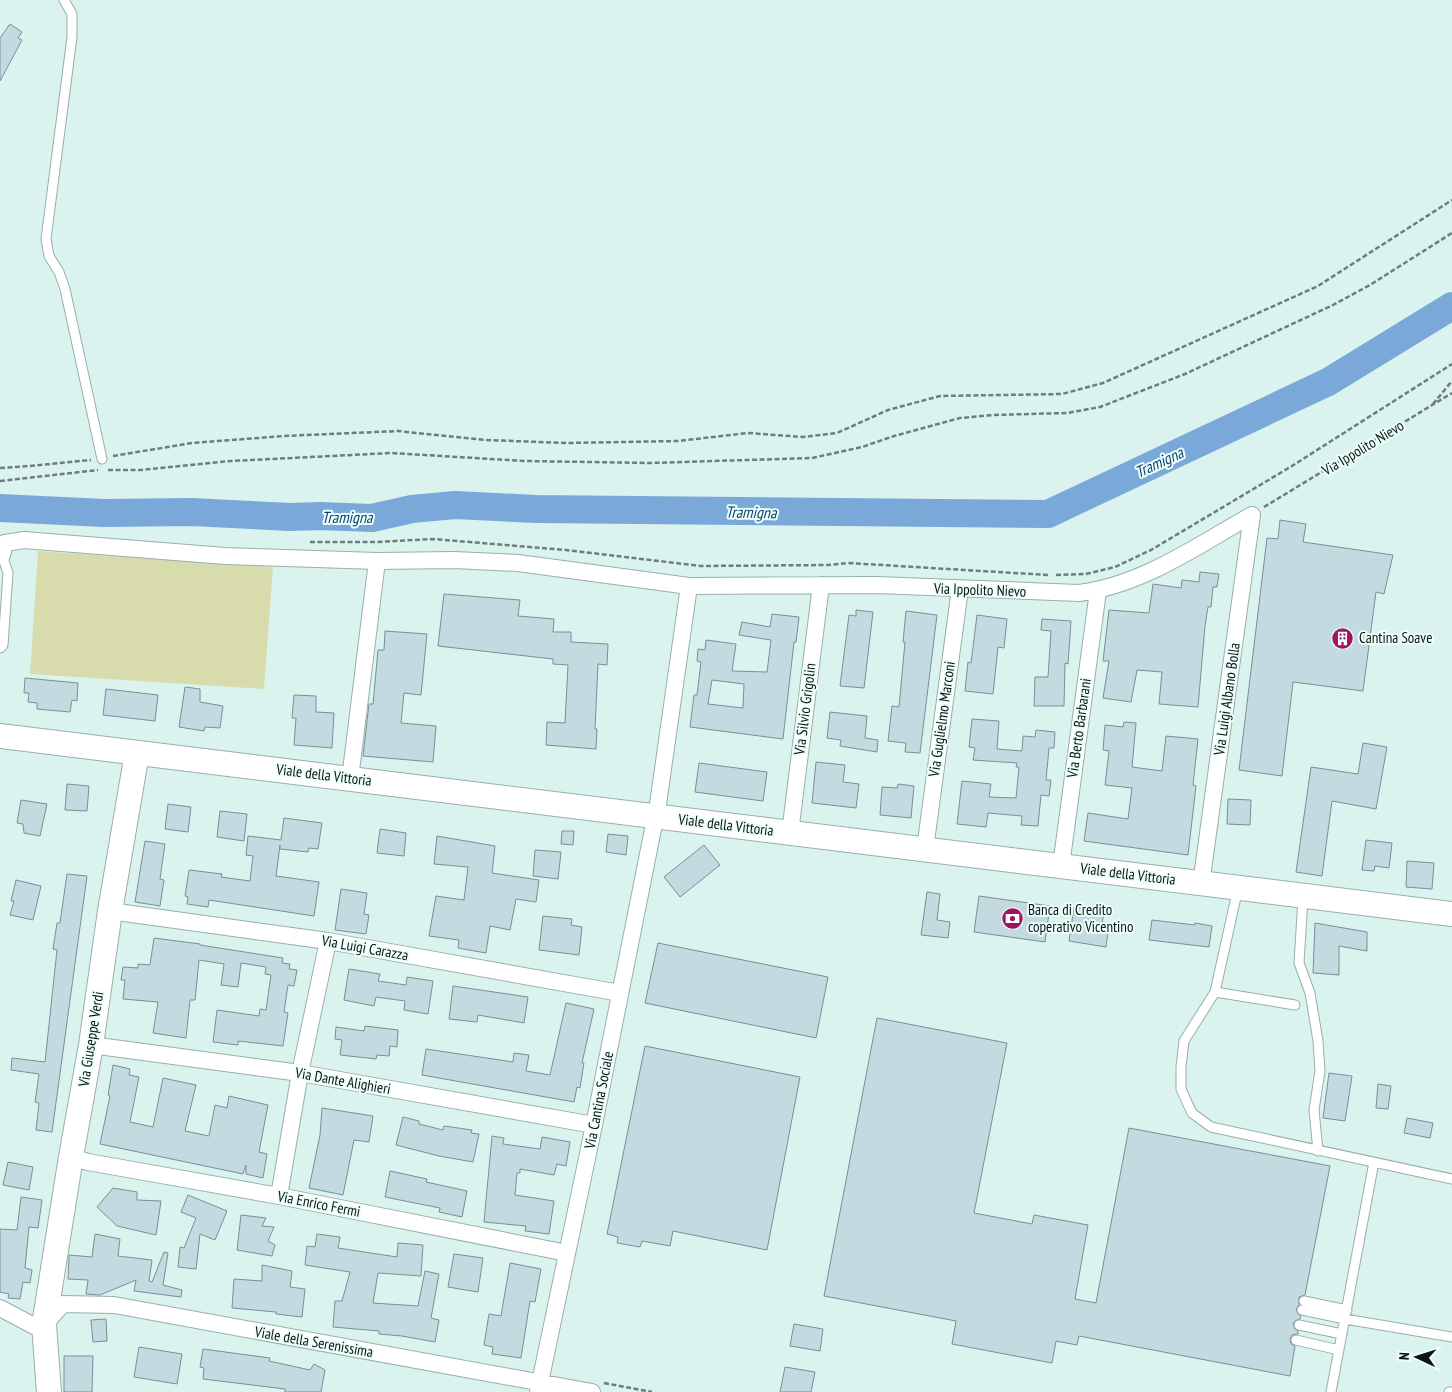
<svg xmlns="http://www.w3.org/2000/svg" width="1452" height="1392" viewBox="0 0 1452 1392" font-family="'PT Sans Narrow',sans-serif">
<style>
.green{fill:#d8dcac}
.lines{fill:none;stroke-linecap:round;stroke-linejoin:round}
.river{stroke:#7aa8d8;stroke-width:28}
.building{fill:#c3dae0;stroke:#798f95;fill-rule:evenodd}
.lane-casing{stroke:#98afaa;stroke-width:11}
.street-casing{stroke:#98afaa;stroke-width:18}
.secondary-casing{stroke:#98afaa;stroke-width:26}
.path{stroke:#6e7d7a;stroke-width:2.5;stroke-dasharray:5 2.5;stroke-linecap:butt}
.lane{stroke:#fff;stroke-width:9}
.street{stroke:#fff;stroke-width:16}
.secondary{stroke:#fff;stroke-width:24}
.labels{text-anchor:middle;stroke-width:4;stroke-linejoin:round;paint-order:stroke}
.street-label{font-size:15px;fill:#0c1412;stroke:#ecfffb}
.poi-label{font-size:15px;fill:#0c1412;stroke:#ecfffb;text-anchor:start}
.water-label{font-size:16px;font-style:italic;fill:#10416e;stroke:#ecfffb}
</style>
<rect width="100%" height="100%" fill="#dbf3ee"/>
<!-- green -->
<path class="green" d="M38,551L273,567L264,689L30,674Z"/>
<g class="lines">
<!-- river -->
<path class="river" d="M0,508L104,513L192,512L290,517L320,516L372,518L412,509L455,505L536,509L1048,514L1328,382L1452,306"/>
</g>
<!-- building -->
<path class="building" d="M10,24L22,32L18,38L22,40L0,81V38Z
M1280,520L1306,524L1303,542L1393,555L1384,594L1376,592L1363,691L1293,682L1282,776L1239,770L1267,538L1278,539Z
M1200,572L1219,574L1217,587H1213L1211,607H1208L1205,626L1198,707L1159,704L1162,672L1137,670L1131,702L1103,698L1109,661H1103L1109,610L1149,613L1153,584L1181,588L1182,580L1199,582Z
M444,594L520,600L518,616L554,619L553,632H571V642L608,644L607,665L598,664L595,729H597L596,749L546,745L547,722L565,723L568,665L553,664V659L438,646Z
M856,610L873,612L864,688L840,686L849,615L856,616Z
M906,611L937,615L920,753L905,752L906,743L888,741L892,706L899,707L905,642H903Z
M772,614L799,617L796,642H794L783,739L690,727L694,695H697L701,662L697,661L698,649L705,650L706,640L736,644L732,671L767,672L771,640L739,635L742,622L770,627ZM712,680L744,684L743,708L708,704Z
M977,615L1007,619L1004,648L998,647L993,694L965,691L968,662L971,663Z
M1042,619L1071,621L1068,664L1065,663L1064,706H1034L1035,677H1048L1051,631L1041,630Z
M385,631L427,634L421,695L404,693L401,723L436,726L433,762L363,756L369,704H373L378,650H384Z
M25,678L78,683L77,701L72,700L70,712L37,709V703L28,702L29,693H24Z
M185,687L200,689V702L223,706L220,728L205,727L204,731L179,727Z
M106,689L158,695L155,721L103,715Z
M294,695L316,696V712L334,713L332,748L294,745L296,718H292Z
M830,712L867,716L865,738L878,740L877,752L840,746L841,740L827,738Z
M972,719L999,721L997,749L1022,751L1023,736L1035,737L1036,730L1055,732L1054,748H1049L1046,780H1051L1049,796L1041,795L1038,826L1021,825L1022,816L988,813L986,827L957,824L962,781L991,784L989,797L1016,798L1019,767H1016L1017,763L973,760L975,748L969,747Z
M1124,722L1136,723L1132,767L1162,771L1166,736L1198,739L1193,785L1196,786L1188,855L1084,841L1088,813L1128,819L1132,788L1105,785L1109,751L1103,750L1105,725L1123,727Z
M1363,743L1387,747L1376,809L1332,801L1322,876L1296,872L1311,767L1358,774Z
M816,762L845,765L843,782L859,784L856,808L812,803Z
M699,763L767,772L763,801L695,792Z
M67,784L89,786L87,811L65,810Z
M898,784L914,786L911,818L880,815L882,787L897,788Z
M1228,799L1251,800L1250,825L1227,824Z
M21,800L47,804L40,836L24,833L23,824L17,823Z
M168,804L191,807L188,832L165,829Z
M220,811L247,814L244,841L217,837Z
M284,818L322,823L318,849L309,848L308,852L280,849V845L276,876L319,882L314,916L209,900L208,907L187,904L188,897L185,896L189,870L222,874L221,877L250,881L253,856L246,855L248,836L281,840Z
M380,829L406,833L404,856L377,853Z
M562,831H574L573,845L561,844Z
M608,834L628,836L626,855L606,852Z
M437,836L495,846L492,873L539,880L536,902L516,899L510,930L490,926L486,953L458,948L459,940L429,936L436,896L464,900L468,867L434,864Z
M1366,840L1392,843L1389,868L1375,866L1374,871L1362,870Z
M145,841L165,844L160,879L164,880L160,906L135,902Z
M704,845L720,865L680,897L664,877Z
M535,850L561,852L558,879L533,876Z
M1407,861L1434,863L1432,889L1406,887Z
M67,874L87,876L52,1132L36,1130L39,1103L35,1102L39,1074L11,1070L12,1058L45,1062L57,950L53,949L57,923H60Z
M16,880L41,886L33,920L10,915L14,901H11Z
M341,889L367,893L364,914L369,915L366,934L335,930Z
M927,892L940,894L937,920L950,922L948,938L921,935Z
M979,896L1050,906L1045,942L974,932Z
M1074,907L1104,912L1102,924L1109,925L1106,947L1069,941Z
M543,916L572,919L571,925L582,927L579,955L539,950Z
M1152,920L1195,925V923L1212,926L1209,947L1149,940Z
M1315,923L1367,932V951L1339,946V975L1313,973Z
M154,938L200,944V945L283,958L282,963L290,964L289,969L297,970L294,986L288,985L284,1012L288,1013L283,1046L238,1041V1045L213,1042L217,1010L259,1016L260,1009L266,1010L271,975L265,974L266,967L241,963L238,987L221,985L224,964L199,960L195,1000H190L186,1038L153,1033L158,1002L123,999L125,980H121L123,967L138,968V964L150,965Z
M658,943L828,977L816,1038L645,1003Z
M349,969L380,974L378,981L406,985L407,977L433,981L428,1014L404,1010L405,1001L376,997L374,1006L344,1000Z
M453,986L528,997L524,1023L478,1015L477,1022L449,1019Z
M566,1003L594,1009L582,1063H584L580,1088L577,1087L574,1102L422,1075L426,1049L513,1062L514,1053L529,1055L526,1071L550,1075Z
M877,1018L1007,1043L974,1213L1032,1224L1034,1215L1088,1225L1075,1299L1096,1303L1129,1128L1330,1166L1305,1295L1299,1297V1305L1296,1309L1298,1314L1301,1316L1300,1319L1295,1321L1293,1324L1295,1329L1298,1331V1334L1292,1335L1290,1339L1291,1344L1295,1346L1290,1376L1079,1336L1077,1345L1056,1341L1052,1363L952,1344L956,1321L824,1296Z
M365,1026L398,1030L397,1047L390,1046L389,1056L377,1055L376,1059L340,1055L342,1040L335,1039L336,1027L364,1031Z
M645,1046L800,1077L767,1250L673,1231L670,1246L642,1241L640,1247L617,1243L618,1237L607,1234Z
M113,1065L130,1069L129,1075L139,1077L130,1122L153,1127L163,1078L196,1085L185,1131L209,1136L215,1105L227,1108L229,1096L268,1105L259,1152L267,1154L263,1178L246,1174V1165L243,1174L100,1144L110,1096L108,1095Z
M1329,1073L1352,1076L1345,1121L1323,1118Z
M1378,1084L1391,1086L1388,1109L1376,1108Z
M322,1108L373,1116L369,1142L354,1140L343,1195L309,1188L320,1135Z
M403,1117L419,1121V1124L443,1130L444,1126L472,1130L471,1133L479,1134L473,1162L439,1156L396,1145Z
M1407,1118L1433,1123L1430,1138L1404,1133Z
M492,1136L504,1138L503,1144L540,1149L542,1137L570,1142L566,1166L557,1164L554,1175L520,1169V1173H517L515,1195L554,1201L549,1234L525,1231L526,1226L484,1222Z
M8,1162L33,1167L29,1190L3,1185Z
M390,1171L427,1179L426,1182L467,1191L462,1217L439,1212L440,1208L385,1197Z
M113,1188L137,1192V1200L161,1201L156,1235L117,1226L97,1207Z
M188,1195L227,1211L215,1240L200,1234L196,1269L178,1267L180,1247L184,1248L196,1218L181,1212Z
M21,1197L42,1200L38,1228L29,1227L25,1268L32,1270L30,1283L23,1282L20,1299L8,1298L9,1294L0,1292V1229L17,1230Z
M241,1215L266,1218L262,1226L274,1227L268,1241L275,1245L272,1256L237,1250Z
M95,1234L120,1239L118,1256L152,1260L149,1281L152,1282L164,1252L168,1253L163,1285L182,1290L181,1297L134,1291L136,1280L100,1295L86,1294L88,1280L68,1279L69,1257V1255L92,1257Z
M317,1234L340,1237L338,1248L397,1257L398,1243L423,1245L421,1276L378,1273L373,1303L418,1306L425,1271L439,1274L431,1318L439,1320L435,1342L402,1336L379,1334V1331L333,1327L335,1301H342L350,1272L305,1265L307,1246L315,1247Z
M454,1254L483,1258L478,1292L448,1287Z
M510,1263L541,1269L535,1302L530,1301L521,1358L492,1354L493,1347L484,1345L489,1314L501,1316Z
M262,1265L292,1271L290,1287L305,1289L302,1317L276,1314V1312L232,1308L234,1279L262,1281Z
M106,1319L107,1341L93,1342L91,1320Z
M794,1324L823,1329L820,1351L790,1346Z
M139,1347L182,1354L177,1384L134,1377Z
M203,1349L270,1358L269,1361L310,1370L314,1364L325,1370L321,1392H285V1389L203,1379L204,1368L200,1367Z
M64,1356H93L92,1392H64Z
M785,1367L815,1372L811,1392H780Z"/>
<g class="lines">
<defs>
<path id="lane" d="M64,0L72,14V37L46,239L49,256L59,272L65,289L102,459
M0,648L3,645L8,573L2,555H0
M1303,898L1299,963L1310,993L1318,1041L1320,1071L1314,1110L1318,1151
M1215,992L1238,888
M1295,1005L1215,992L1184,1041L1181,1067V1089L1192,1113L1211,1127L1452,1179
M1304,1301L1347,1310
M1302,1310L1345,1319L1452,1337
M1299,1325L1342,1334
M1296,1340L1339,1350
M1331,1392L1374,1162
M1449,1392H1452"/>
<path id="street" d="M2,555L5,543L24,540L225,556L377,561L454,560L518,563L689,586L877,585L1079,593C1143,585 1198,545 1252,515
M350,779L377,561
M790,833L821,585
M925,849L960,589
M1061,866L1098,591
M1201,884L1252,515
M110,911L328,941L620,993
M91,1045L300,1073L594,1125
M71,1157L88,1162L279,1196L567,1253
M279,1196L300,1073L328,941
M0,1308L34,1326L44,1325L63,1304L114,1305L592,1392
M538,1392L594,1125L658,804L689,586"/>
<path id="secondary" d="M0,736L1452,914
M49,1392L44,1325L71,1157L91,1045L110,911L137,753"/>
</defs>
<!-- lane casing -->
<use href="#lane" class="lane-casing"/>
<!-- street casing -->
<use href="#street" class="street-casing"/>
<!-- secondary casing -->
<use href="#secondary" class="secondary-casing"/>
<!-- path -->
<path class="path" d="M1433,404L1452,381
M113,456L192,443L284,436L398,431L485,440L567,443L678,441L748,433L803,437L837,433L888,410L940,396L1062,394L1103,383L1318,286L1452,200
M0,468L29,466L91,460
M108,470H141L231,461L391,453L525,461L650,463L812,458L862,447L894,436L960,418L993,415L1067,413L1100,407L1185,374L1333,305L1370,285L1452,233
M0,481L98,470
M1264,507L1452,393
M310,542H376L433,539L566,550L701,566L828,565L848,563L1048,575
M1056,575L1086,574L1115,567L1151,550L1292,466L1452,364
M604,1383L652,1392"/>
<!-- lane -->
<use href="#lane" class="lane"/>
<!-- street -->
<use href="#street" class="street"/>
<!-- secondary -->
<use href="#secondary" class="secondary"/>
</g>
<!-- icons -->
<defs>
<symbol id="building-disc" viewBox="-11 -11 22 22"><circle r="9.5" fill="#9f135f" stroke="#ecfffb"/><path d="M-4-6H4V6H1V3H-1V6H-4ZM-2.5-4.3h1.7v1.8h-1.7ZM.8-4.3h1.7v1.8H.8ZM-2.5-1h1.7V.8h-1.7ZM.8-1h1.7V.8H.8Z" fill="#fff"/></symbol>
<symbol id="bank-disc" viewBox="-11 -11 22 22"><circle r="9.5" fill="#9f135f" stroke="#ecfffb"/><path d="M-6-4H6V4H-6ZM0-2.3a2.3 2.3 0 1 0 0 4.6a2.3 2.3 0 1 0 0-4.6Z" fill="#fff"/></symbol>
</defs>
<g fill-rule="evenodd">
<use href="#building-disc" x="1330" y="626" width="25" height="25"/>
<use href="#bank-disc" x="1000" y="906" width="25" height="25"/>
</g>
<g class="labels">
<!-- street labels -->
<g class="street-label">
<text transform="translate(1363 448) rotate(-31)" y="5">Via Ippolito Nievo</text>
<text transform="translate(980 590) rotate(2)" y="5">Via Ippolito Nievo</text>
<text transform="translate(1227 699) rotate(-82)" y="5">Via Luigi Albano Bolla</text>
<text transform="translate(805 709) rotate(-83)" y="5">Via Silvio Grigolin</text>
<text transform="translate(942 719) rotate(-82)" y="5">Via Guglielmo Marconi</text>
<text transform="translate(1079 728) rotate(-82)" y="5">Via Berto Barbarani</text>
<text transform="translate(324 775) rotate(7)" y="5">Viale della Vittoria</text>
<text transform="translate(726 825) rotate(7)" y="5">Viale della Vittoria</text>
<text transform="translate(1128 874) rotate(7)" y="5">Viale della Vittoria</text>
<text transform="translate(365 948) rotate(10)" y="5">Via Luigi Carazza</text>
<text transform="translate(91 1039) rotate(-81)" y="5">Via Giuseppe Verdi</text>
<text transform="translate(343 1081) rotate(10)" y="5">Via Dante Alighieri</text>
<text transform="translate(599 1100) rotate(-79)" y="5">Via Cantina Sociale</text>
<text transform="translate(319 1204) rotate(11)" y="5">Via Enrico Fermi</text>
<text transform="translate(314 1342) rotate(10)" y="5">Viale della Serenissima</text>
</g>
<!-- poi labels -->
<g class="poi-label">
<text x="1359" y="643">Cantina Soave</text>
<text x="1028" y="915">Banca di Credito<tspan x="1028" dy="17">coperativo Vicentino</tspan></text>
</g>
<!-- water labels -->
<g class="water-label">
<text transform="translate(1159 462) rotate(-25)" y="6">Tramigna</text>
<text transform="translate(751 512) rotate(1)" y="6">Tramigna</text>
<text x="347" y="523">Tramigna</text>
</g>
</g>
<!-- north arrow -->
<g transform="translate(1417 1357) rotate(274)" stroke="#ecfffb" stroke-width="4" paint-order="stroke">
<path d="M0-4L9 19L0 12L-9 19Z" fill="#0c1412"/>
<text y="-8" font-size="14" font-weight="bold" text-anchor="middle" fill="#0c1412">N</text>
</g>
</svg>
